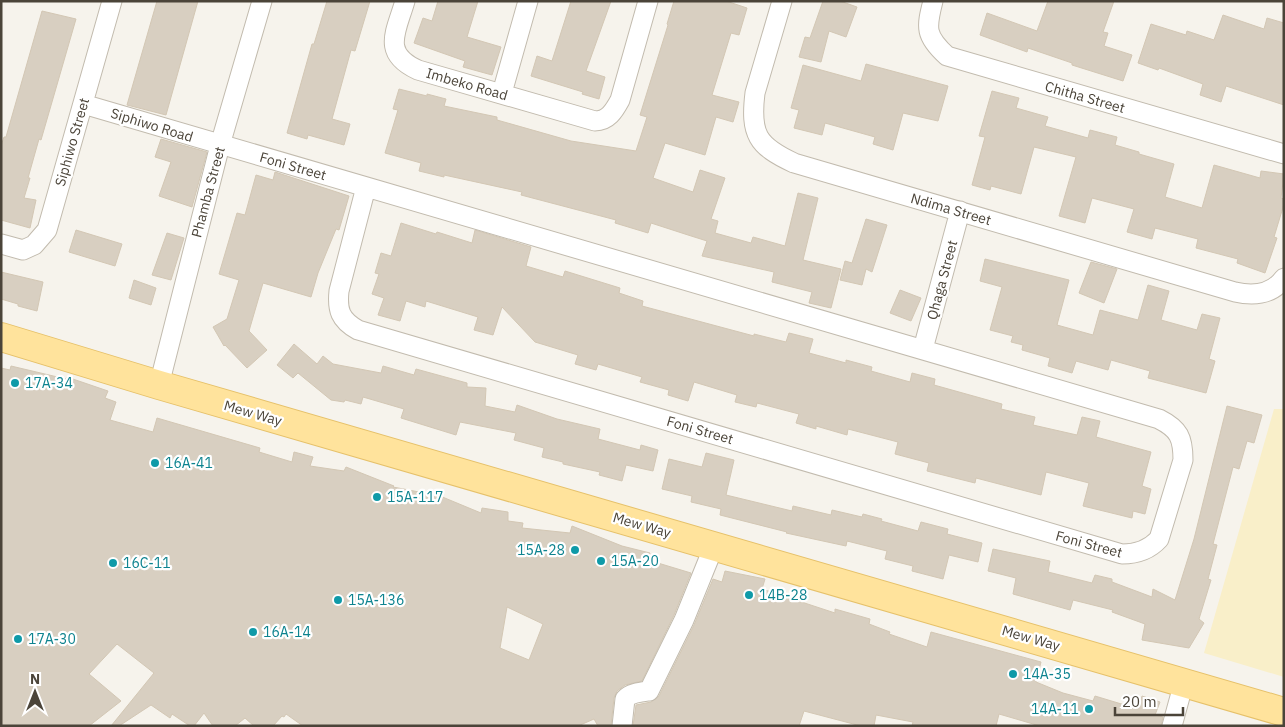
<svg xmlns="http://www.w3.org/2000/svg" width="1285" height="727" viewBox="0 0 1285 727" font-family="'IBM Plex Sans',sans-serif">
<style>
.sand{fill:#f9efc9}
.building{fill:#d8cfc1;stroke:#d3c7b4;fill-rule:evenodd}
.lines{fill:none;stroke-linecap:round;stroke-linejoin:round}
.minor-casing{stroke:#c2bbae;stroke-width:21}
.primary-casing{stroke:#e6c16a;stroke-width:30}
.minor{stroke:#fff;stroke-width:19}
.primary{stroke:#ffe39c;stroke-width:28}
.culture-dot{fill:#0f9aa8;stroke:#fff;stroke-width:2}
.labels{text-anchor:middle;stroke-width:4.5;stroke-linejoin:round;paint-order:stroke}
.street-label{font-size:14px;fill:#4b4439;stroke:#fff}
.culture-label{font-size:14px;fill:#0d838f;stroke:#fff;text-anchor:start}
</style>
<rect width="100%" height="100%" fill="#f6f3ec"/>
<!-- sand -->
<path class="sand" d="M1274,409H1284V677L1204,653Z"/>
<!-- building -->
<path class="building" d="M157,1H198L166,115L127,105Z
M327,1H370L355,51L351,50L332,119L350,124L344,145L308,135L307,139L287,133L312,44H314Z
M438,1H478L467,37L501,47L492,75L463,67L465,61L414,43L423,18L432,21Z
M571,1H611L586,71L605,77L599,99L582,94L583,92L531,76L537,56L552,61Z
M674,1H726L747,8L739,35L731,33L712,95L739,102L733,122L716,117L705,155L665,143L653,178L693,192L700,170L725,178L711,219L718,221L715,233L751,243L753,237L785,246L798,193L818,198L803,260L841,269L831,308L809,303L812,292L772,282L774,272L702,256L707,241L688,235L651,223L648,233L615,223L616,220L521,195L522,192L444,175V177L419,171L421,163L385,153L398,110L393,109L399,89L427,96V94L446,99L444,106L497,117V120L571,141L636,151L647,117L640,115L668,25L667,24Z
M823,1H840L857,7L846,37L829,31L821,62L799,57L805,37L810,38Z
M1048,1H1114L1103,32L1108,33L1104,46L1132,55L1123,81L1072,65V63L1028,48L1027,52L980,35L987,13L1037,31Z
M42,11L76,19L41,140L39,139L28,178H30L24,198L36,200L30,228L1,220V146L4,137H6Z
M1223,15L1264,29L1267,18L1284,23V105L1226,86L1221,102L1200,95L1203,84L1159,68L1158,70L1138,63L1151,24L1186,35L1187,31L1214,40Z
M866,64L948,86L938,121L903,113L893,150L873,144L875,137L825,123L822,135L794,128L799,110L791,108L803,65L861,81Z
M992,91L1019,98L1016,108L1048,117L1045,126L1088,138L1090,130L1117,137L1115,145L1139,152V154L1174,164L1165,197L1202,208L1214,165L1260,178L1261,171L1284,174L1281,198L1284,199V204L1274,237L1277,238L1265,273L1237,263L1238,259L1196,248L1198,239L1155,228L1152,239L1127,232L1134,209L1092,198L1085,223L1059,216L1076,157L1034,147L1021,194L991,186L990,190L972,185L985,137L979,136Z
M161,139L207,152L192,207L159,196L171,162L155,157Z
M275,172L349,196L339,230L336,229L318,273L311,297L263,283L249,331L267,350L247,368L225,345L224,346L213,327L227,319L239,280L219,274L237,213L245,215L256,175L273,180Z
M866,219L887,225L872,272L866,269L862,285L840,280L845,261L852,263Z
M401,223L436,234L437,232L472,243L475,230L531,247L526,266L563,277L565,271L620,288L619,293L643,301L642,306L754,336V334L786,342L789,333L813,339L809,353L846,363V360L872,367L871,371L910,382L912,373L935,379L934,385L1002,404L1001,409L1035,417L1033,425L1077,435L1082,417L1100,421L1096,437L1151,452L1142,486L1151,489L1145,514L1133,511L1132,518L1083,506L1089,483L1046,472L1041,495L976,478L975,483L927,471L929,463L895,454L898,442L848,429L847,435L816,426V429L796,423L799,414L757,403L756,407L735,402L737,395L694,382L688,401L668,395L669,390L640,382L642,377L598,364L596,370L575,364L578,355L535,342L502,307L493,335L474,330L478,317L426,301L425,307L406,301L400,321L378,315L384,298L372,294L379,274L375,273L381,253L391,256Z
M76,230L122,244L115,266L69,252Z
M167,233L184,238L171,280L152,275Z
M985,259L1069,280L1057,325L1093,335L1100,310L1138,320L1148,285L1169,291L1161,320L1197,330L1202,314L1220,318L1209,359L1215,361L1206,393L1148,378L1150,371L1111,360L1108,370L1076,361L1072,373L1048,366L1050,358L1022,350L1023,345L1011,342L1013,336L990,330L1002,287L980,281Z
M1091,262L1117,269L1104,303L1079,293Z
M1,272L43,282L37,311L18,306V304L1,299Z
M134,280L156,288L151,305L129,298Z
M900,290L921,298L911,321L890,313Z
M294,344L317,364L323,356L333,364L381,373L383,366L414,375L416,369L467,383V387L486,388L485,406L515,412L517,405L557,419L600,429L598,439L640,450L641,445L658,450L653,471L626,465L622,481L599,475L600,472L563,464V462L542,457L544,448L514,440L516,433L460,422L456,435L401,418L404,409L363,397L361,404L345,400L344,402L331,400L298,373L293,378L277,365Z
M11,366L66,379L67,377L108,391L105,398L116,402L110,420L153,432L157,418L260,448L259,452L292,462L294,452L313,457L310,466L344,471L346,467L394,486L393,487L440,496L481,513L482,508L508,512V521L523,523L522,528L570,533L572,526L622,546L650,553L648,560L691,573L674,615L642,681L625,685L617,691L614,698L611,726H598L594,719L578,726H303L286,714L284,717L282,716L273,726H254L245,718L235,726H213L204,713L194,726H190L172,714L170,718L151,705L119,726H111L154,673L117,644L89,674L121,701L89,726H1V368L10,370ZM507,607L543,624L529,660L500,648Z
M1227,406L1262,415L1254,443L1247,441L1239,469L1233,467L1213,544L1217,545L1208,579L1211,580L1199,619L1204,623L1189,648L1142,640L1145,624L1112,612L1113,610L1073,600L1070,610L1013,594L1016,578L988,571L993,549L1050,561L1048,572L1092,583L1095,575L1112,579V582L1152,597L1153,589L1175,600L1194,539Z
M706,453L734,460L726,495L792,511L793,506L831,515L832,510L862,517L863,514L882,519L881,521L918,531L921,522L948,529L947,534L982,543L978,562L949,555L943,579L912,571L913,566L885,559L887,551L847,541L846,546L786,533L787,532L720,515L721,509L691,502L692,496L662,489L669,459L702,467Z
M725,571L765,579L762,589L835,613V609L870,619L869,624L890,632L889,634L927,647L931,632L1041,662L1036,682L1063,693L1093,701L1095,696L1138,709L1142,696L1160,702L1155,715L1163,717L1161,726H1040L999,714L996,726H912L913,722L876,715L874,726H861L804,711L799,726H633L636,705L651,702L659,696L694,625L713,579L722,582Z"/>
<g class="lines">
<defs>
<path id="minor" d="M405,1C396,32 381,53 418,70L595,121C608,121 614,111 620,100L648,1
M782,1L755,93C750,134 757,146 794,163L1235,292C1253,296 1272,295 1284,278
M933,1C926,28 925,36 947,56L1284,154
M502,93L528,1
M83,104L1159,419C1179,429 1183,438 1183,460L1159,539C1149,550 1137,554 1122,554L358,330C340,320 337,310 339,291L366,187
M1,244L23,250L34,245L47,230L112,1
M923,349L960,211
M159,385L220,145L262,1
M622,726L625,699C630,693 641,692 649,691L684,620L714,546
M1172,726L1184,682"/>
<path id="primary" d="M1,337L159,385L1284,712"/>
</defs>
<!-- minor casing -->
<use href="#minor" class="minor-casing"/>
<!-- primary casing -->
<use href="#primary" class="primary-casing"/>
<!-- minor -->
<use href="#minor" class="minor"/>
<!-- primary -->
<use href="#primary" class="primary"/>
</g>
<!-- markers -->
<g class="culture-dot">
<circle cx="15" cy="383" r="5"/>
<circle cx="155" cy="463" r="5"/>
<circle cx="377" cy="497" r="5"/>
<circle cx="575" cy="550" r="5"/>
<circle cx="601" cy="561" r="5"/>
<circle cx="113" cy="563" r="5"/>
<circle cx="749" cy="595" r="5"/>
<circle cx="338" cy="600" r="5"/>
<circle cx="253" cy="632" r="5"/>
<circle cx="18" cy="639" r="5"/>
<circle cx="1013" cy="674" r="5"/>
<circle cx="1089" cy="709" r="5"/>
</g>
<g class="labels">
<!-- street labels -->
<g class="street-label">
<text transform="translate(467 84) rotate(16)" y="5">Imbeko Road</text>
<text transform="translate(1085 97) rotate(16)" y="5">Chitha Street</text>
<text transform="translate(152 125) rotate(17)" y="5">Siphiwo Road</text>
<text transform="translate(72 142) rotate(-74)" y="5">Siphiwo Street</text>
<text transform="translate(293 166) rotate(16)" y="5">Foni Street</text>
<text transform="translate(208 192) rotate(-75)" y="5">Phamba Street</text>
<text transform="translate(951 209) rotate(16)" y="5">Ndima Street</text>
<text transform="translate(942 280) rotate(-75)" y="5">Qhaga Street</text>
<text transform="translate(253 413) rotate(16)" y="5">Mew Way</text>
<text transform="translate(700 430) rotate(16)" y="5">Foni Street</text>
<text transform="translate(642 525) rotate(16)" y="5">Mew Way</text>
<text transform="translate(1089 544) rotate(15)" y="5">Foni Street</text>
<text transform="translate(1031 638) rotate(16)" y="5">Mew Way</text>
</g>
<!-- culture labels -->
<g class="culture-label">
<text x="25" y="388">17A-34</text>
<text x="165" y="468">16A-41</text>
<text x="387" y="502">15A-117</text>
<text x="565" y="555" text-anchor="end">15A-28</text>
<text x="611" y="566">15A-20</text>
<text x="123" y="568">16C-11</text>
<text x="759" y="600">14B-28</text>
<text x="348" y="605">15A-136</text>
<text x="263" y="637">16A-14</text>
<text x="28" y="644">17A-30</text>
<text x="1023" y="679">14A-35</text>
<text x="1079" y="714" text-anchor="end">14A-11</text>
</g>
</g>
<!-- border -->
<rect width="1285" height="727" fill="none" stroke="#4b4439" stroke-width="5"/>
<!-- north arrow -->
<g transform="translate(35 692)" stroke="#ffffff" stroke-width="4" paint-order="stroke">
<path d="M0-4L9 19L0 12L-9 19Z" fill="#4b4439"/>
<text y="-8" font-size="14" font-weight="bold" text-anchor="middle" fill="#4b4439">N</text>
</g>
<!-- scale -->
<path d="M1115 707v8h68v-8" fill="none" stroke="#4b4439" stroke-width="2.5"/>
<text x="1122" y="707" font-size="15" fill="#4b4439" stroke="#ffffff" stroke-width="4" paint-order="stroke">20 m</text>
</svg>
